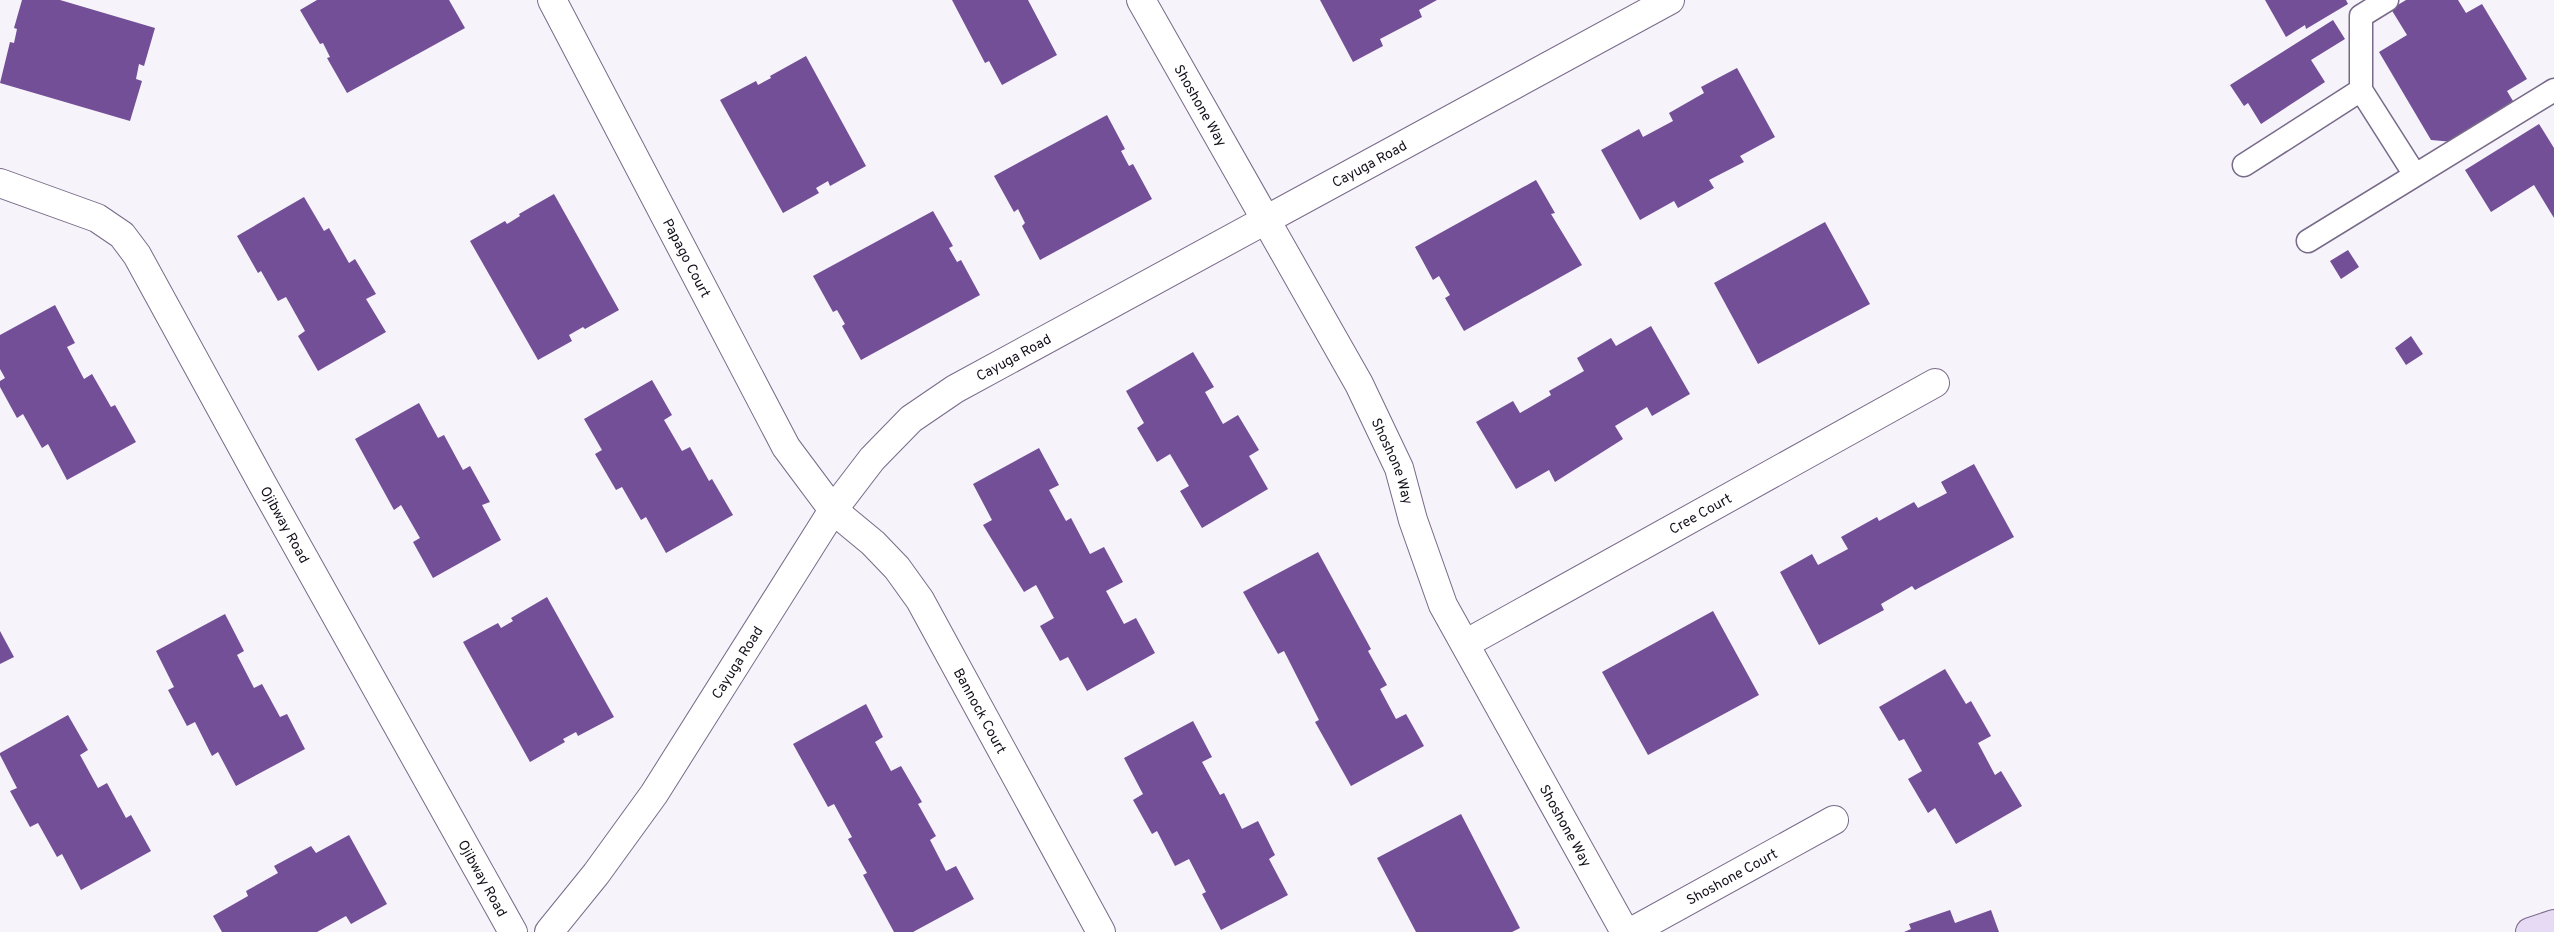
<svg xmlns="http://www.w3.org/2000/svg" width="2554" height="932" viewBox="0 0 2554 932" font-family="Overpass,sans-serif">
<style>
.building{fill:#724f96}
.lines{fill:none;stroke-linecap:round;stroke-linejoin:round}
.lane-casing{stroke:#786a89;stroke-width:25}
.street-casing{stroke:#786a89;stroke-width:30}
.secondary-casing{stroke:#786a89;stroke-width:30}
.lane{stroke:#fff;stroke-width:22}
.street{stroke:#fff;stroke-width:28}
.secondary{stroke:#e7daf4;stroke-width:28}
.labels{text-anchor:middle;stroke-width:5;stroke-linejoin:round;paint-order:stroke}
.street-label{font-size:14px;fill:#140f1a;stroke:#fff}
</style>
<rect width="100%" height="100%" fill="#f6f3fa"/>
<!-- building -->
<path class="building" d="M22,0H60L155,28L144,66L139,64L136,79L142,81L130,121L0,83L10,42L14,43L17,29L14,28Z
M317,0H449L465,28L347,93L327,58L330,57L323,43L320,44L300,10Z
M952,0H1028L1057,55L1002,85L989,61L985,63Z
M1320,0H1437L1419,10L1422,17L1380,39L1383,46L1353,62Z
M2265,0H2346L2348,4L2306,29L2305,25L2286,37Z
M2406,0H2458L2466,13L2482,4L2527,79L2507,91L2513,101L2497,111L2500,114L2454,142L2431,140L2379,52L2407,35L2391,9Z
M2333,20L2345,39L2311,60L2325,82L2261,124L2248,103L2244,106L2230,85Z
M806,56L866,166L830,186L828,181L816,188L819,193L783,213L720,100L756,81L758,85L771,78L770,76Z
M1737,68L1775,137L1740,156L1744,162L1709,180L1714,188L1678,208L1674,201L1640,220L1601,150L1639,129L1643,137L1673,121L1669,113L1704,93L1701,87Z
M1107,115L1125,149L1121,151L1129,166L1133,164L1152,199L1040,260L1022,226L1025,223L1018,209L1014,212L994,176Z
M2539,124L2554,148V218L2534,185L2491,212L2465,170Z
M1536,180L1555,213L1551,214L1582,265L1464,331L1445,298L1450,295L1439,276L1433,280L1415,247Z
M554,194L619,310L585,329L583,327L569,335L572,341L538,360L470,241L505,221L507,224L520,216L519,214Z
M304,197L324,231L329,228L349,263L355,259L376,294L366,299L386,332L318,371L298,336L305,331L286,297L278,301L261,271L258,273L237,236Z
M933,211L953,246L949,248L957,262L961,260L980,295L861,360L842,326L845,324L837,310L833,312L813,276Z
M1825,222L1870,304L1758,364L1714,283Z
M2348,250L2359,267L2341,279L2330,261Z
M55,305L75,343L67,347L84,379L92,374L111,407L115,405L136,442L67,480L48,444L42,448L23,414L17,418L0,387V381L5,378L0,369V335Z
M1651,326L1690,394L1652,416L1647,407L1615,426L1623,439L1555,482L1549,470L1516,489L1476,422L1513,401L1520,413L1551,395L1549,391L1584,371L1577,358L1611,338L1616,346Z
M2411,336L2423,354L2406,365L2395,348Z
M1193,352L1214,387L1205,392L1223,424L1238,415L1259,450L1249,456L1268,489L1202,528L1180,491L1189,486L1170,454L1157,462L1137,428L1144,423L1126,391Z
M652,380L672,415L664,420L682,451L690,447L709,481L712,479L733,515L666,553L646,517L641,520L622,487L616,490L595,454L602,450L584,419Z
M419,403L438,438L444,435L463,470L470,466L490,502L482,505L501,540L433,578L413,542L420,538L401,505L394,510L355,439Z
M1039,448L1059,485L1049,490L1066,521L1071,518L1090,554L1104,547L1123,582L1106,591L1124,624L1136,618L1155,653L1087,691L1068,657L1060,661L1040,626L1054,618L1036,585L1024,592L983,525L992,520L973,484Z
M1974,464L2014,537L1915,590L1912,586L1881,604L1884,610L1819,645L1780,572L1812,554L1818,565L1848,549L1841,537L1877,517L1879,521L1914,502L1918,508L1947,493L1941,482Z
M1318,552L1371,649L1368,651L1387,685L1380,689L1396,719L1406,714L1424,746L1351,786L1315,722L1319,720L1284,651L1278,654L1243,592Z
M547,597L614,717L578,736L576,732L563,739L565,742L530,762L463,642L498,623L501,628L513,621L511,618Z
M1713,611L1759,695L1648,755L1602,672Z
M225,614L244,651L237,655L254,688L262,684L280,717L287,714L305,749L236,786L218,752L212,756L195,722L187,726L168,690L174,687L156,651Z
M0,631L14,657L0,664Z
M1945,669L1966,704L1971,701L1991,736L1978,743L1995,775L2001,771L2022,806L1956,844L1935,808L1928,813L1908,779L1922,771L1904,739L1899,741L1879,707Z
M866,704L883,737L875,742L891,771L901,766L922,802L918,804L936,836L930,840L946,871L956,866L974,899L913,932H894L863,875L867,873L848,839L852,837L834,804L828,807L793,744Z
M68,715L88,750L80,755L98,788L107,783L126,818L131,815L151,851L81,890L62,854L57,857L38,823L30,827L10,791L17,788L0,755V753Z
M1193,721L1212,757L1202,762L1220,795L1224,793L1242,829L1258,821L1275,855L1269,859L1288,895L1221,930L1202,894L1206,892L1189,859L1175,866L1157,831L1152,834L1133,800L1143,794L1124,758Z
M1461,814L1520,928L1512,932H1416L1377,858Z
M349,835L387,904L351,924L346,916L317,932H222L213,916L248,896L246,891L278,873L274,866L311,846L316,853Z
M1950,910L1955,923L1991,910L1999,932H1904L1911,929L1909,924Z"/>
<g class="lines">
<defs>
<path id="lane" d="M2387,0L2361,16V90L2415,175
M2244,165L2361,90
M2308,241L2554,90"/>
<g id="street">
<path id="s1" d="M552,0L786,447L833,510L873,543L897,568L920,600L1101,932"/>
<path id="s2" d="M1141,0L1359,384L1399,468L1413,520L1443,605L1625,932"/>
<path id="s3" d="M0,183L97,218L122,235L137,255L263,485L513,932"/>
<path id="s4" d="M1465,644L1935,383"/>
<path id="s5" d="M549,932L596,874L654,794L833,510L872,459L911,419L955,389L1670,0"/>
<path id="s6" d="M1631,932L1834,820"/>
</g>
<path id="secondary" d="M2530,932L2554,924"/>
</defs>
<!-- lane casing -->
<use href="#lane" class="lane-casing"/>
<!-- street casing -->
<use href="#street" class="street-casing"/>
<!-- secondary casing -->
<use href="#secondary" class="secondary-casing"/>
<!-- lane -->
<use href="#lane" class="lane"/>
<!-- street -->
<use href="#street" class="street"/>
<!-- secondary -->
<use href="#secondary" class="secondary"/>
</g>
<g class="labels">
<!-- street labels -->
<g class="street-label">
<text dy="5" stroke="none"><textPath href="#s2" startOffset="121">Shoshone Way</textPath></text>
<text dy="5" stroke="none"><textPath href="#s5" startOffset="1154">Cayuga Road</textPath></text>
<text dy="5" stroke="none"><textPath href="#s1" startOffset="291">Papago Court</textPath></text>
<text dy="5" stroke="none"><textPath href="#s5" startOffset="749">Cayuga Road</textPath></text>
<text dy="5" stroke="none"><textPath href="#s2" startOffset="526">Shoshone Way</textPath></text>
<text dy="5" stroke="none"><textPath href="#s4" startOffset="269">Cree Court</textPath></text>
<text dy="5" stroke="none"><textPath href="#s3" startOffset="466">Ojibway Road</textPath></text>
<text dy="5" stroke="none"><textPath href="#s5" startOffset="329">Cayuga Road</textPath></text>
<text dy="5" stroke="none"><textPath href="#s1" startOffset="835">Bannock Court</textPath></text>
<text dy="5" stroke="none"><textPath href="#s2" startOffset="931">Shoshone Way</textPath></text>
<text dy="5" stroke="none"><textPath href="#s6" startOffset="115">Shoshone Court</textPath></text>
<text dy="5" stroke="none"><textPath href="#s3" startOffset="871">Ojibway Road</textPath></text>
</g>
</g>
</svg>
